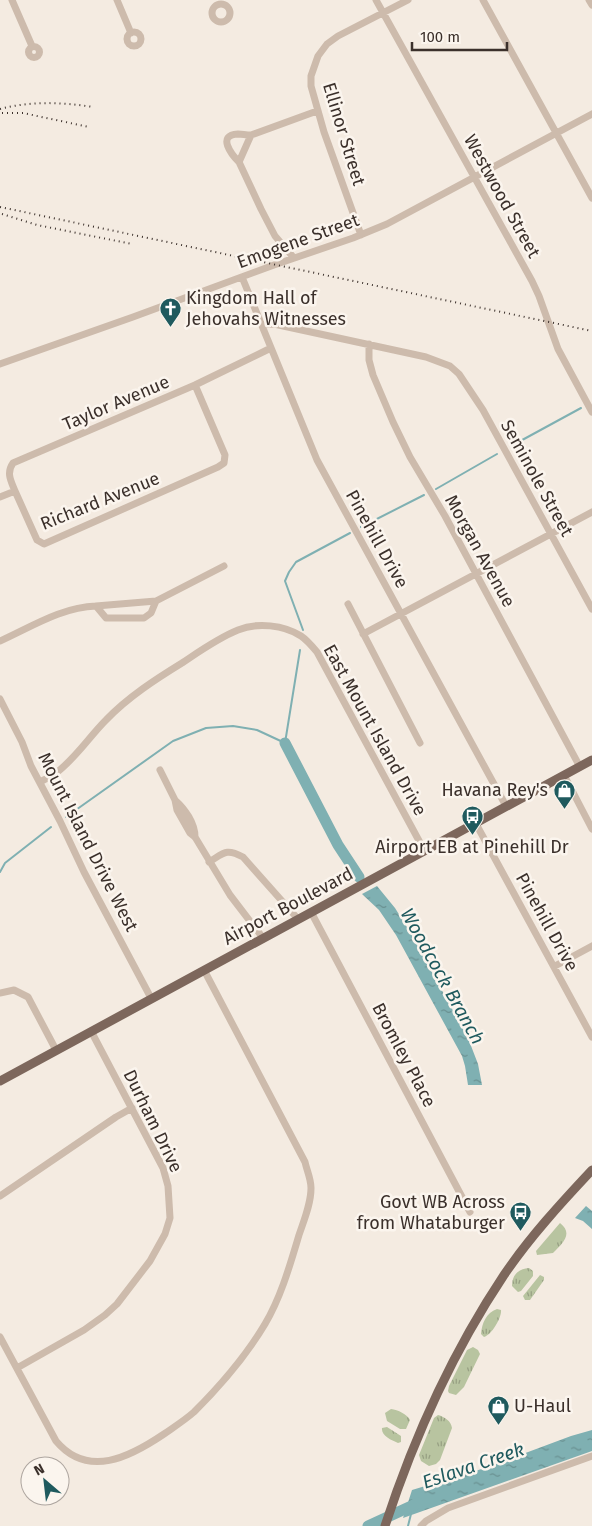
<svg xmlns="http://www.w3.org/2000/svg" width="592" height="1526" viewBox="0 0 592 1526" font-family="'Fira Sans',sans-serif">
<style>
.grass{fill:url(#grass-tufts)}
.water{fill:url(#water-ripples)}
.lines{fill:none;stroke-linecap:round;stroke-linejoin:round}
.stream{stroke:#7fb0b2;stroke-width:2}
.river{stroke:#7fb0b2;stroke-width:11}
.minor{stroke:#cdbbac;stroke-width:7}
.major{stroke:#7d675c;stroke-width:9}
.rail{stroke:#3b302b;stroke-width:2;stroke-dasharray:1 4;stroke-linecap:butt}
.labels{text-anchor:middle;stroke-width:5;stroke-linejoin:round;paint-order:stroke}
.street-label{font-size:18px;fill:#3b302b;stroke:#fbf5ee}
.poi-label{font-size:18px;fill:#3b302b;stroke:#fbf5ee;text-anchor:start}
.water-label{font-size:19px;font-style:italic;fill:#1f5a5e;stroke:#fbf5ee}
</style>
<defs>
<pattern id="grass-tufts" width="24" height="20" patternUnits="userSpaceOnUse" patternTransform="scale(1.25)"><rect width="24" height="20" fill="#b8c4a0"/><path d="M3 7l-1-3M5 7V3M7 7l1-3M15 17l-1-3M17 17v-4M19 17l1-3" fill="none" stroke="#97a083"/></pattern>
<pattern id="water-ripples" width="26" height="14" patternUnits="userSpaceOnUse" patternTransform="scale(1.25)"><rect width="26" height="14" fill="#7fb0b2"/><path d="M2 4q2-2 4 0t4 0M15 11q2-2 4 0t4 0" fill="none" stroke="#699091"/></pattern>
</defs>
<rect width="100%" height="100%" fill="#f4ebe1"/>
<!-- grass -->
<path class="grass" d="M560,1223C574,1234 562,1244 553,1253L537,1255L536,1251Z
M529,1268L533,1271V1276L521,1291L518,1292L512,1286C512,1275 518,1269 529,1268Z
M540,1275L544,1277V1280L530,1300H525L523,1296Z
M497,1309L501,1310C502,1317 492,1335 484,1337L481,1334C482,1323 486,1313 497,1309Z
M473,1347L478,1350L480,1354L464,1387L456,1395L449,1393L448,1391L449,1386L467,1350Z
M391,1409C398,1410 407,1414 410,1420L406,1429H400L387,1421L385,1413Z
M438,1415C445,1417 451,1421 452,1428L440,1460L436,1464L429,1466L421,1461L419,1455L434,1418Z
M387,1427L401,1436V1442L398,1443C391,1440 381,1436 382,1428Z"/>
<!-- water -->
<path class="water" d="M377,886L395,908L410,932L468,1038L478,1064L482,1085H468L465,1066L462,1056L396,935L379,910L362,894Z
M586,1206L592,1211V1229L583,1221L575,1218Z
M592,1430V1451L403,1518L412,1490L485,1468L571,1436Z"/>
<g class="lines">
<!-- stream -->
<path class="stream" d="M513,445L581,408
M436,489L497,454
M361,527L424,495
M303,630L285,581L289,572L296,562L350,533
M66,817L173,741L206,728L233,726L257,730L285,743L300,650
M0,872L5,863L51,827
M408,1526L411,1514"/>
<!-- river -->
<path class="river" d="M285,743L338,845L359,877
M368,1526L418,1503"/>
<!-- minor -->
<path class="minor" d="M12,0L32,46
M117,0L131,33
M376,0L532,281L539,296L558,349L592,412
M483,0L592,198
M589,0L592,5
M212 13a9 9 0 1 1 18 0a9 9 0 1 1-18 0Z
M127 39a7 7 0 1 1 14 0a7 7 0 1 1-14 0Z
M28.5 52a5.5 5.5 0 1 1 11 0a5.5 5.5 0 1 1-11 0Z
M239,162C232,155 216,135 238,134C242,134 246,135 251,135
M361,235L324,132L311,86V76L318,56L327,44L338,36L408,0
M294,258L275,236L261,209L239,162L251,135L317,111
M242,277L317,460L506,806
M262,325L274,324L426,357L450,366L459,374L483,410L592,609
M369,344V360L373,375L393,422L410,457L445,516L580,767
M0,364L133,317L274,265L353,238L387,224L592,114
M15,491L37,540L44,544L218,467L224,463L225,455L195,385
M0,497L15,491C11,481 6,473 13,463L195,385L271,348
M348,604L420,743
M96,606L156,601
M363,634L592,512
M0,641C31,627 62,607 96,606L106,618H144L151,613L156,601L224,566
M0,699L22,742L31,766L60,821L84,872L151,998
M160,770L175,800L177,810L190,833L195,837L230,895L263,938
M564,775L592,829
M40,782C45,779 51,777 56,773C76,758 89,737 106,720C128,697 156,679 182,663C200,651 218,638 238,630C257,622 284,625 301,636C307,640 312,646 317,652L424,850
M175,800C185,809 195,823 195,837
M475,822L592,1037
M209,862C224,853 226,848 243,857L298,919
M311,912L470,1212
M555,966L592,946
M0,993L14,990L28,997L56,1050
M0,1196L116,1117L132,1108
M0,1337L56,1441C88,1479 130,1457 164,1434C174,1427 185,1420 194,1412C221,1385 246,1356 265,1324C281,1297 290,1265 299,1235C304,1220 311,1204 311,1188C311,1179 307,1171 305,1162L204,970
M17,1368L84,1330L105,1315L117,1304L150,1261L165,1234L170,1218L168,1186L163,1168L91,1031
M421,1526L426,1521L448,1508L592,1456"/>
<!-- major -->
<path class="major" d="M0,1081L592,760
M385,1526C414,1437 452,1353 504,1275C529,1238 561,1203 592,1170"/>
<!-- rail -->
<path class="rail" d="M0,109C31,101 61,102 93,107
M2,113H23L89,127
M0,207L592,331
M2,214L37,225L132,244"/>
</g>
<!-- icons -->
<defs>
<symbol id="church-pin" viewBox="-11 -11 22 30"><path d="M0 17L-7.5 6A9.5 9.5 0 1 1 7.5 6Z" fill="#1f5a5e" stroke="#fbf5ee"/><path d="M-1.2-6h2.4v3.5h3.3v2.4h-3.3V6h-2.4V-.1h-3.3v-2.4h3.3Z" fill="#fff"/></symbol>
<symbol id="shop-pin" viewBox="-11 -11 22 30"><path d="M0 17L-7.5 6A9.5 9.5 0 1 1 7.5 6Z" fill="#1f5a5e" stroke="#fbf5ee"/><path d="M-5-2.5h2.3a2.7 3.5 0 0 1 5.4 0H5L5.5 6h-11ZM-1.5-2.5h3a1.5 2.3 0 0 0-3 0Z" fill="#fff"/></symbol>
<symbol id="bus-pin" viewBox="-11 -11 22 30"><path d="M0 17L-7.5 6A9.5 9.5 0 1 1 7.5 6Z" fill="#1f5a5e" stroke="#fbf5ee"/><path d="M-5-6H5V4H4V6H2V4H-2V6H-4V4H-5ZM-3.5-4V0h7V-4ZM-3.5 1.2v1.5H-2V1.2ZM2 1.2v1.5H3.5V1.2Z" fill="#fff"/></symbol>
</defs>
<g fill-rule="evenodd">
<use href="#church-pin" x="158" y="296" width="25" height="34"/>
<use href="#shop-pin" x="552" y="778" width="25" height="34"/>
<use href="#bus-pin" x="460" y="804" width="25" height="34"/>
<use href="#bus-pin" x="508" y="1200" width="25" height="34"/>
<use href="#shop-pin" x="486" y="1394" width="25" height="34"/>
</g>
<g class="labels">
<!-- street labels -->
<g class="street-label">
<text transform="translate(344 134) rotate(73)" y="6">Ellinor Street</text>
<text transform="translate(502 196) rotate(61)" y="6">Westwood Street</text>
<text transform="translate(298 241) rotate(-20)" y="6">Emogene Street</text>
<text transform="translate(116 403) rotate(-23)" y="6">Taylor Avenue</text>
<text transform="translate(537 478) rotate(61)" y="6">Seminole Street</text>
<text transform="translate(100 501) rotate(-22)" y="6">Richard Avenue</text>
<text transform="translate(377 539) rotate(61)" y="6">Pinehill Drive</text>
<text transform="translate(480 551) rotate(61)" y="6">Morgan Avenue</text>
<text transform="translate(375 730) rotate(61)" y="6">East Mount Island Drive</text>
<text transform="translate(88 842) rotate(63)" y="6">Mount Island Drive West</text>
<text transform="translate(288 906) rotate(-28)" y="6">Airport Boulevard</text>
<text transform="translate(547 922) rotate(61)" y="6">Pinehill Drive</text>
<text transform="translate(404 1055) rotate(62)" y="6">Bromley Place</text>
<text transform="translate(153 1121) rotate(64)" y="6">Durham Drive</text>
</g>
<!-- poi labels -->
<g class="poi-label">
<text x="186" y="304">Kingdom Hall of<tspan x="186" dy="21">Jehovahs Witnesses</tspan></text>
<text x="548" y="796" text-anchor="end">Havana Rey's</text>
<text x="472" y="853" text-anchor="middle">Airport EB at Pinehill Dr</text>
<text x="505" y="1208" text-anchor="end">Govt WB Across<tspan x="505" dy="21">from Whataburger</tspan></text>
<text x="514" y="1412">U-Haul</text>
</g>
<!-- water labels -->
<g class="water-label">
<text transform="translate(443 976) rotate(61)" y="7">Woodcock Branch</text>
<text transform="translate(473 1465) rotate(-19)" y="7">Eslava Creek</text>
</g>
</g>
<!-- north arrow -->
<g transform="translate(45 1481) rotate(332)"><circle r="24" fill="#fbf5ee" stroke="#aea6a0"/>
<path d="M0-4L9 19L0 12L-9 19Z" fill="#1f5a5e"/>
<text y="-8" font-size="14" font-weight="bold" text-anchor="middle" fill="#3b302b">N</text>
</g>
<!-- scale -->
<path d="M412 42v8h95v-8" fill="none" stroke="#3b302b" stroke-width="2.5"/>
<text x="420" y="42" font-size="15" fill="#3b302b" stroke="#fbf5ee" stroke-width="4" paint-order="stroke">100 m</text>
</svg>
